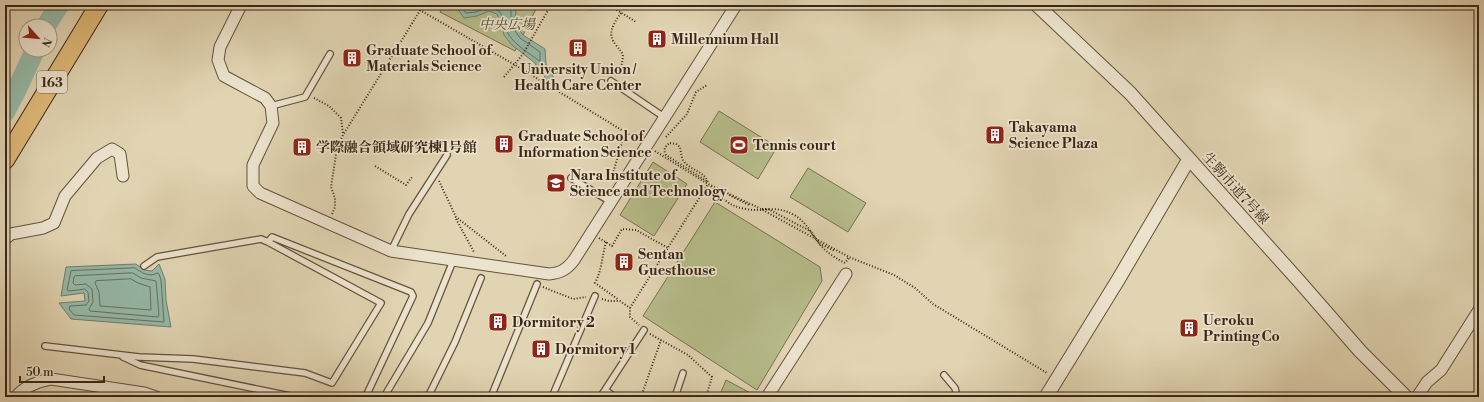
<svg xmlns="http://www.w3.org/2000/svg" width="1484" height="402" viewBox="0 0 1484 402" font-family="'Libre Bodoni','Noto Serif JP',serif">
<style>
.green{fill:#b6bc8a;stroke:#78714f}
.water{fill:#95b9a8;stroke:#707e6d}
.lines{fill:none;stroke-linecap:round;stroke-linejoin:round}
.shore{stroke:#67705e;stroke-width:1}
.river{stroke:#95b9a8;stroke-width:20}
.service-casing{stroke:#63523c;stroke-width:8}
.minor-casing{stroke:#63523c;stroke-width:13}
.tertiary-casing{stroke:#63523c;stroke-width:15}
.trunk-casing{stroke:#392614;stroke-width:20}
.path{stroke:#392614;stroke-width:2;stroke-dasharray:1 2;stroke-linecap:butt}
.service{stroke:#ece3cd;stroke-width:5.5}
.minor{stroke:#ece3cd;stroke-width:11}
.tertiary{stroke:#ece3cd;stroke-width:13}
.trunk{stroke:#e0ba79;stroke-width:18}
.labels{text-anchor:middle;stroke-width:3.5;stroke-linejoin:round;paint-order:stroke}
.shield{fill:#ece3cd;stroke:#6f5f4c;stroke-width:1}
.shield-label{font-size:13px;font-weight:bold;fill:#392614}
.park-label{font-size:14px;font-style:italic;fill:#584c32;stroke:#ece3cd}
.poi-label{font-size:14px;font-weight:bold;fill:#392614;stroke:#ece3cd;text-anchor:start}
.street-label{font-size:14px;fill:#392614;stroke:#ece3cd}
</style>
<rect width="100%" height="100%" fill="#e1d4b2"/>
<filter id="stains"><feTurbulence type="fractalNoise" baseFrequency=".005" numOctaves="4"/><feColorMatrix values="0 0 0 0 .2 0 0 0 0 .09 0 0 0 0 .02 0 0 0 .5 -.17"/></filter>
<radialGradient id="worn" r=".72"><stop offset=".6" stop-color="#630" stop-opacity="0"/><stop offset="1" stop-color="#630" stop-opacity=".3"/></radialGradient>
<!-- green -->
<path class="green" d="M444,5H538L515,51L440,12Z
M719,111L777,147L758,179L700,142Z
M653,162L687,184L654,236L620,215Z
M808,168L866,203L848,232L790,197Z
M715,202L820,267L822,281L757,390L643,316Z
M726,380L758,397H719Z"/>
<!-- water -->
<path class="water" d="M458,5H515L516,13L514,22L523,35L545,49L546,64L554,78L546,81L545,77L538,70L535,63L512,45L504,35L502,26L497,14L489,11L477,16L464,18L457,8Z
M136,264L144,270L152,271L159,264L165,279L166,300L171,327L71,319L59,303L85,301L84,293L61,296L66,267Z"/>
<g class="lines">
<!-- shore -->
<path class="shore" d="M461,5L462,8L466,13L476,12L489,7L499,11C505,18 504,28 509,35C516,46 528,52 538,60L540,61V52L520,38L511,25V5
M135,268C141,272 149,278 157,273L159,274L161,280L164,322L74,315L69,309L70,306L86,305L89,301L88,292L85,289L69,291L67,290L71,271Z
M133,273L141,278L156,281L159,315L158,317L90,311L89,309L93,302L92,289L86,284L75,285L73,283L74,277L75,276Z
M131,279L138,283L150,287L151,310L100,306L99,292L95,283L96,281Z"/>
<!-- river -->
<path class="river" d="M46,26L59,5
M5,112L16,91L35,50"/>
<defs>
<path id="service" d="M611,81L664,117
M271,106L305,97L330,54
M571,178L611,202
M391,251L409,214L447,155
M144,266L157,257L261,239L268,242L272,237L411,292L413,296L367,394
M45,346L139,357L193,359L305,373L332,383L381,303L268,242
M123,357L140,365L295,397
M944,375L955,388L957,397
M605,390L644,330
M384,397L428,323L453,261
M428,397L455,342L481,278
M491,397L537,284
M552,397L595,296
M600,397L605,390L615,397
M675,397L683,373"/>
<path id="minor" d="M241,5L220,47L218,60L224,76L265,98L271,106L273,123L253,165V186L260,193L391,251L549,274C561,273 567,269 574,260L736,5
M5,239L11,234L43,228L54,223L65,196L97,158L112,149L120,154L123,176
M16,397C23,387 39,381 51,379L144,393L156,397
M767,397L846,274
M1417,397L1427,382L1441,370L1479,310"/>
<path id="tertiary" d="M1037,5L1130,93L1299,281L1360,351L1406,397
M1046,397L1118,280L1189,159"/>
<path id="trunk" d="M5,160L99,5"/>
</defs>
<!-- service casing -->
<use href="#service" class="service-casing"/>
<!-- minor casing -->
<use href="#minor" class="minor-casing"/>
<!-- tertiary casing -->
<use href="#tertiary" class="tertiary-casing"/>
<!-- trunk casing -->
<use href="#trunk" class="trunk-casing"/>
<!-- path -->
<path class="path" d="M424,5L420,10L515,65L638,140
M609,5L636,22
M590,10L593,5
M615,75L622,64L623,55C621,51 619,49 616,45C606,34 614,23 621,13
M504,77L523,54L551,5
M314,98L329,106L341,118L343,134
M666,137L687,114L696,92L707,85
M670,143L676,144L680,147C681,151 681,156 683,160C689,170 704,171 708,182L666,155C663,150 665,146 670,143Z
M655,151L708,184L759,208L849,257L894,275L915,288L933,304L1047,373
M375,166L406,185L412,177
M611,180L625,132
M439,181L456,217L506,256
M711,186C720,198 731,207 746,209C764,213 775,204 794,215C808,223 813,237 822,247C829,254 837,259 845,263L849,258H847
M729,195L749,205
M762,209H768L810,231L820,244L835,251
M332,214L335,207V198L331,187L337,148L343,135L421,9
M456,219L474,252
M599,238L612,246L622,229L636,230L668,248
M606,242C602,256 602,270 595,283L619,300
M543,287L573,299L586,297
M602,299L609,301H620L630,308V317L639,325
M630,308L708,184
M650,334L688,355L712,377L706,397
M641,397L661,340"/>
<!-- service -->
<use href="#service" class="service"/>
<!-- minor -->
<use href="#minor" class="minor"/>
<!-- tertiary -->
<use href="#tertiary" class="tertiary"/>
<!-- trunk -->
<use href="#trunk" class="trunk"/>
</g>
<!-- icons -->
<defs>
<symbol id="building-square" viewBox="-11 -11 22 22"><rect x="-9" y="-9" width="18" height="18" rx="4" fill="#8f2418" stroke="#ece3cd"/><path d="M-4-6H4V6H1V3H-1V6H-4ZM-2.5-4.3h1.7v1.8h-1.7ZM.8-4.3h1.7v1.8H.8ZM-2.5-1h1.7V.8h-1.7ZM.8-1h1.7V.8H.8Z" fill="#fff"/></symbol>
<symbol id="stadium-square" viewBox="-11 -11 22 22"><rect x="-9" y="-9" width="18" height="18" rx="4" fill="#8f2418" stroke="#ece3cd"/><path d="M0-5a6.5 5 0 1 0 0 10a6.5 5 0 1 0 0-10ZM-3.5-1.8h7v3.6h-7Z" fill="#fff"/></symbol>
<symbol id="university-square" viewBox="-11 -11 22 22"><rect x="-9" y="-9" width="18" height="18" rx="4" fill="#8f2418" stroke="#ece3cd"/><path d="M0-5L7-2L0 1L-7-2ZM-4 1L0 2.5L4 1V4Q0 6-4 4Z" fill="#fff"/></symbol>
</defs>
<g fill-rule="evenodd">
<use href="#building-square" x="646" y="28" width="22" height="22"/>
<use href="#building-square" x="567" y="37" width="22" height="22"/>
<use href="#building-square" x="341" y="47" width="22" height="22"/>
<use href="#building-square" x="984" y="124" width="22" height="22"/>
<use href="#building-square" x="493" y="133" width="22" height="22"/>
<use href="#stadium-square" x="728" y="134" width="22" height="22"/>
<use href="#building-square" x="291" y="136" width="22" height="22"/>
<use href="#university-square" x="545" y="172" width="22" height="22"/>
<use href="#building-square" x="613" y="251" width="22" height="22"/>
<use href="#building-square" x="487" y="311" width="22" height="22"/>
<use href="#building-square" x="1178" y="317" width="22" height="22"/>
<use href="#building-square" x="530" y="338" width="22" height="22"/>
</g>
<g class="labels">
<!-- shield labels -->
<rect class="shield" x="37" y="71" width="30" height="22" rx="3"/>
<g class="shield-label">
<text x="52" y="87">163</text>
</g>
<!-- park labels -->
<g class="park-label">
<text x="507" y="29">中央広場</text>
</g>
<!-- poi labels -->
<g class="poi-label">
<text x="671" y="44">Millennium Hall</text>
<text x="366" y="55">Graduate School of<tspan x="366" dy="16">Materials Science</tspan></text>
<text x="578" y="74" text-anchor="middle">University Union /<tspan x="578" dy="16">Health Care Center</tspan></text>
<text x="1009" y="132">Takayama<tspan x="1009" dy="16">Science Plaza</tspan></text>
<text x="518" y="141">Graduate School of<tspan x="518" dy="16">Information Science</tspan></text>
<text x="753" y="150">Tennis court</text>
<text x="316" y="152">学際融合領域研究棟1号館</text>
<text x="570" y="180">Nara Institute of<tspan x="570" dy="16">Science and Technology</tspan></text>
<text x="638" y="259">Sentan<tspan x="638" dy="16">Guesthouse</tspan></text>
<text x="1203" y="325">Ueroku<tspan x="1203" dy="16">Printing Co</tspan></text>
<text x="512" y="327">Dormitory 2</text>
<text x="555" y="354">Dormitory 1</text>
</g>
<!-- street labels -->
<g class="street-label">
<text transform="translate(1236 188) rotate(48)" y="5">生駒市道7号線</text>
</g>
</g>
<!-- margin -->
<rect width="1484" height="402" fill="none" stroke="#e1d4b2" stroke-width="20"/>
<rect x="6" y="6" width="1472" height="390" fill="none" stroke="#392614" stroke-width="2"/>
<rect x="10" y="10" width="1464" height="382" fill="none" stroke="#392614"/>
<!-- north arrow -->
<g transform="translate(38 38) rotate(117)"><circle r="19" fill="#ece3cd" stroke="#a49783"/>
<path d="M0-3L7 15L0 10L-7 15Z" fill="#8f2418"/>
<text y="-6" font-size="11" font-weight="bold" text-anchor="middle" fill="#392614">N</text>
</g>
<!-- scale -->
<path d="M20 376v6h84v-6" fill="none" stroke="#392614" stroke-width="2"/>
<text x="26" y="376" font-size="12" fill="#392614" stroke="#ece3cd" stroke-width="3" paint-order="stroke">50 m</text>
<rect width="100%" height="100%" filter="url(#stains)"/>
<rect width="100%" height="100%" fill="url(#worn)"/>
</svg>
